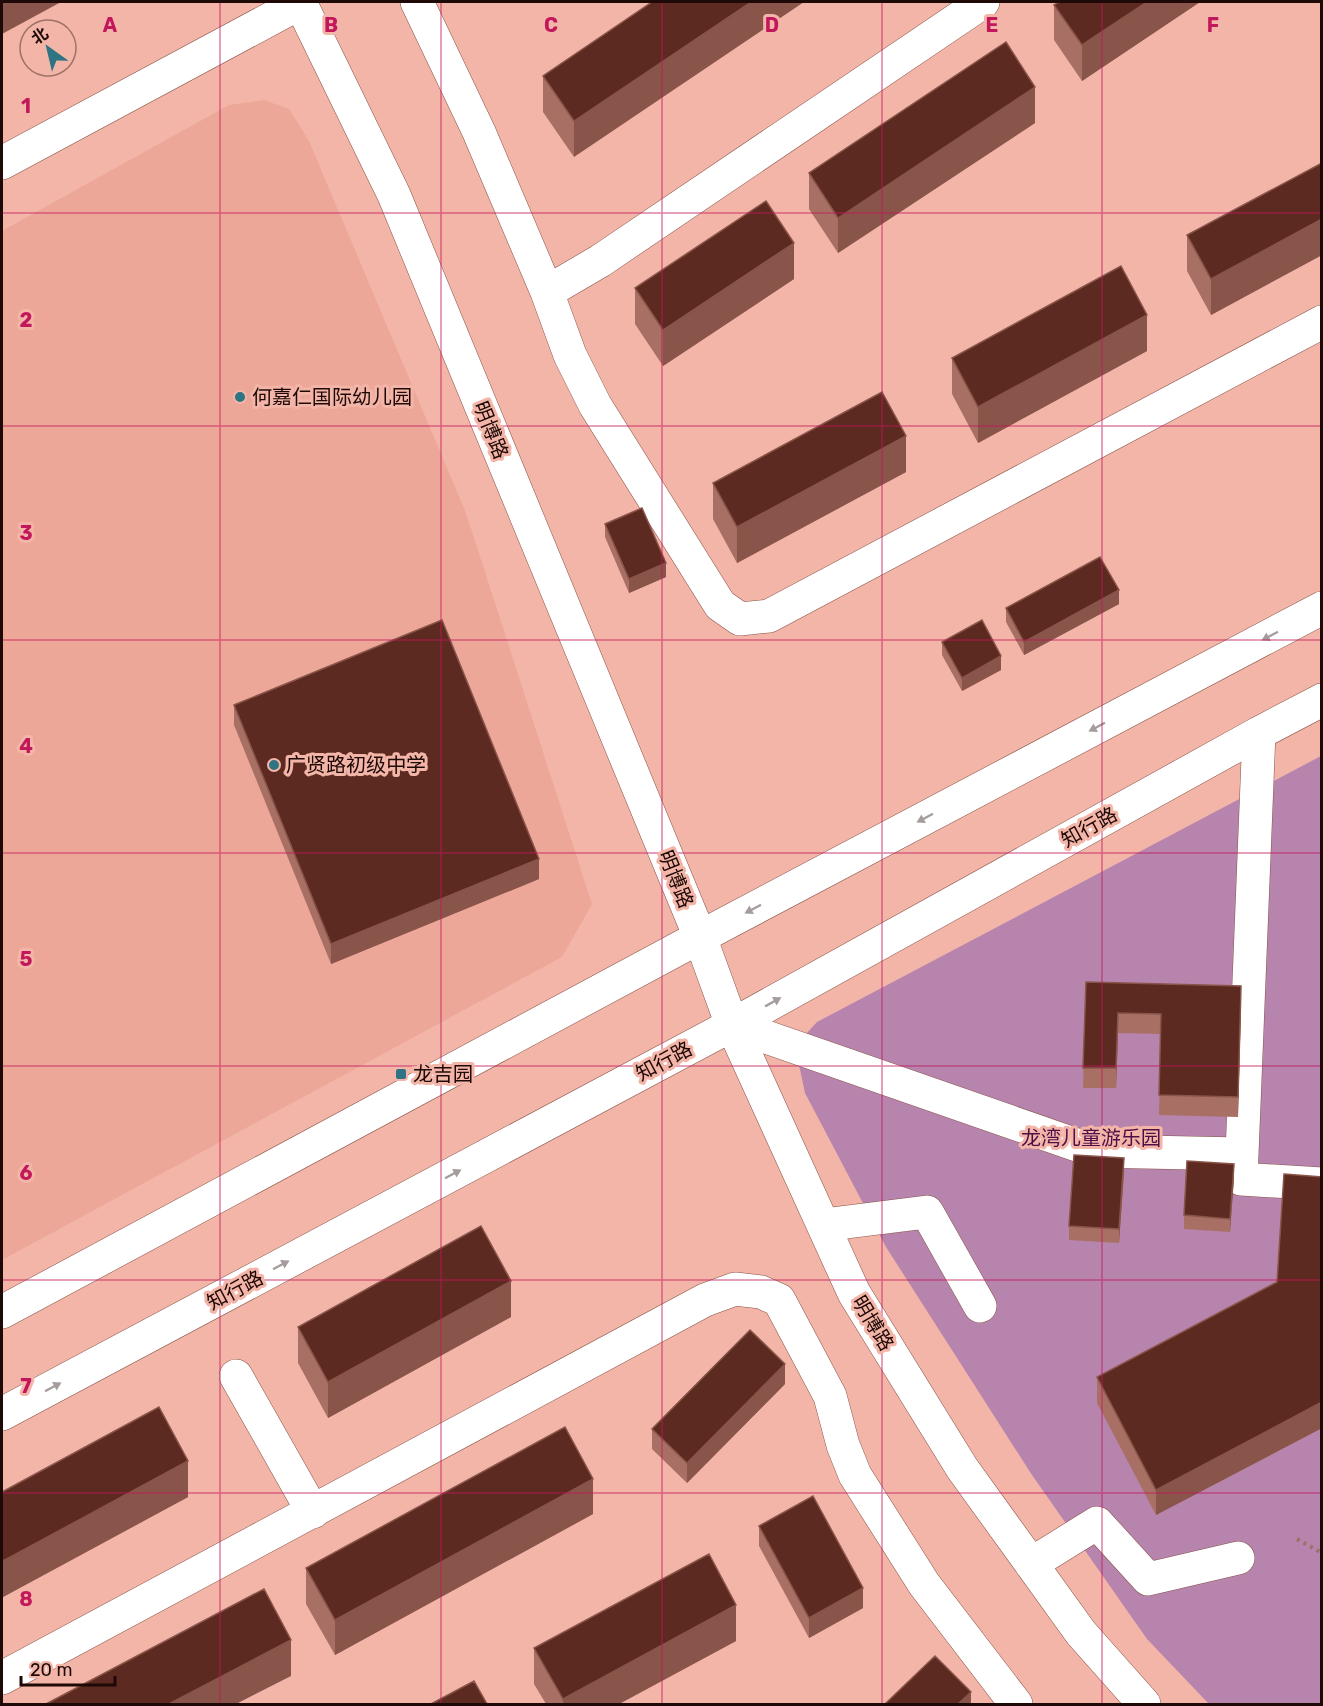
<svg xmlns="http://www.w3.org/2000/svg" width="1323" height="1706" viewBox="0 0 1323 1706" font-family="Rubik,'Noto Sans SC',sans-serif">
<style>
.built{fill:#eca798}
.green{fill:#b784ae}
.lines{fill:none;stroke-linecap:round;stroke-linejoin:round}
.minor-casing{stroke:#885247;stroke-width:34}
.major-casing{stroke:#885247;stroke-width:34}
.path{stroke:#9e7168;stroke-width:4;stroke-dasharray:3 4.5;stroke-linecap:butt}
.minor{stroke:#fff;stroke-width:33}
.major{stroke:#fff;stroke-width:33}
.wall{fill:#a87064}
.shaded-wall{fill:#895449}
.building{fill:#5c2a20;stroke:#895449;stroke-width:1.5}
.oneway{fill:#a59d9b}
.grid{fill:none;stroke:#c2185b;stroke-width:1.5;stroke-opacity:0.55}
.poi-dot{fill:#2e7482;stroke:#f3b5a8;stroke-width:2}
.labels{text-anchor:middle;stroke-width:6;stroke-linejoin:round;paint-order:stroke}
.poi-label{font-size:20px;fill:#1e0906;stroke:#f3b5a8;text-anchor:start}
.street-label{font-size:20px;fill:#1e0906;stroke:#f3b5a8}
.park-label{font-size:20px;fill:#4e0e47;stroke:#f3b5a8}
.grid-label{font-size:20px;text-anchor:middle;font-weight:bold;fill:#c2185b;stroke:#f3b5a8;stroke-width:6;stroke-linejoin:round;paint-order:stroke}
</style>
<rect width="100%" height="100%" fill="#f3b5a8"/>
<!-- built -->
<path class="built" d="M264,100L289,109L309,141L466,513L592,904L562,957L2,1260V231L229,105Z"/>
<!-- green -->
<path class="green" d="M1321,756V1704H1209L1147,1639L1032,1475L886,1247L805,1093L795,1046L817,1022Z"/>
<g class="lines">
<defs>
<path id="minor" d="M300,2L394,195L700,937L732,1025L854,1293L962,1468L1081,1633L1144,1704
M417,2L479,132L547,292L570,355L595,405L720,605L740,619L769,616L1322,322
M2,163L300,3
M547,292L600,261L983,2
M1259,733L1241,1179L1322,1184
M732,1025L1094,1151L1242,1154
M823,1225L927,1212L980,1306
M236,1376L313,1512
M1031,1564L1097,1523L1148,1579L1238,1558
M2,1678L705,1300L735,1289L761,1292L779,1300L830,1396L843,1445L855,1475L924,1584L1016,1704"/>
<path id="major" d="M2,1312L700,937L1322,608
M2,1414L732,1025L1259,733L1322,700"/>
</defs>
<!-- minor casing -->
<use href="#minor" class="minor-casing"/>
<!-- major casing -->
<use href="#major" class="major-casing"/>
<!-- path -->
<path class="path" d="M1297,1539L1322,1553"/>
<!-- minor -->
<use href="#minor" class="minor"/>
<!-- major -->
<use href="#major" class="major"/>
</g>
<!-- wall -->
<path class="wall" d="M652,2L574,157L543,112V76Z
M1059,2H1200L1082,81L1054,40V5Z
M1035,123L838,253L809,209V173Z
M1322,163V255L1211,315L1187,271V235Z
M794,279L663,366L635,324V288Z
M1147,351L978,443L952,394V358Z
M906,472L737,563L713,519V483Z
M605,524L666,577L629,593L605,537Z
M1119,604L1024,655L1006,622V608Z
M942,642L1001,670L962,691L942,655Z
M234,705L539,879L331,964L234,725Z
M1086,982L1241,1006L1238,1117L1159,1115L1161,1034L1118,1033L1116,1088H1083Z
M1124,1172L1119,1243L1069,1240V1226Z
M1322,1177V1428L1156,1515L1097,1403V1377L1277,1282Z
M1234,1178L1230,1232L1184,1229V1215Z
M511,1317L328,1418L298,1363V1327Z
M785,1384L687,1483L652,1449V1429Z
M2,1492L188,1497L3,1597L2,1594Z
M593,1514L335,1655L306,1604V1568Z
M759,1526L863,1608L809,1638L759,1546Z
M736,1641L619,1704H546L534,1684V1648Z"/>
<!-- shaded-wall -->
<path class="shaded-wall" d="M2,2H61L2,34Z
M751,2H804L574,157V121Z
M1147,2H1200L1082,81V45Z
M1035,87V123L838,253V218Z
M1322,219V255L1211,315V279Z
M794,243V279L663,366V330Z
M1147,315V351L978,443V407Z
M906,436V472L737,563V527Z
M666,563V577L629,593V579Z
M1119,590V604L1024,655V642Z
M1001,656V670L962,691V678Z
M539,859V879L331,964V944Z
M1241,986V1006L1238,1117V1097Z
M1118,1013V1033L1116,1088V1068Z
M1124,1158V1172L1119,1243V1229Z
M1234,1164V1178L1230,1232V1219Z
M511,1281V1317L328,1418V1382Z
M785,1364V1384L687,1483V1463Z
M1322,1402V1428L1156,1515V1490Z
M188,1461V1497L3,1597V1561Z
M593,1479V1514L335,1655V1620Z
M863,1588V1608L809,1638V1618Z
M736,1605V1641L619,1704H563V1699Z
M291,1640V1676L236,1704H169Z
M971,1692V1704H958Z"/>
<!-- building -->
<path class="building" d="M652,2H751L574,121L543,76Z
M1059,2H1147L1082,45L1054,5Z
M1006,42L1035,87L838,218L809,173Z
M1322,163V219L1211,279L1187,235Z
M766,201L794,243L663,330L635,288Z
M1121,266L1147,315L978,407L952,358Z
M882,392L906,436L737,527L713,483Z
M642,508L666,563L629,579L605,524Z
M1100,557L1119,590L1024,642L1006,608Z
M442,620L539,859L331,944L234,705Z
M982,620L1001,656L962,678L942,642Z
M1086,982L1241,986L1238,1097L1159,1095L1161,1014L1118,1013L1116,1068H1083Z
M1074,1155L1124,1158L1119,1229L1069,1226Z
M1187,1161L1234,1164L1230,1219L1184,1215Z
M1284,1174L1322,1177V1402L1156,1490L1097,1377L1277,1282Z
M481,1226L511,1281L328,1382L298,1327Z
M750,1330L785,1364L687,1463L652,1429Z
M159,1407L188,1461L3,1561L2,1558V1492Z
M565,1427L593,1479L335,1620L306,1568Z
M813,1496L863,1588L809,1618L759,1526Z
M709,1554L736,1605L563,1699L534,1648Z
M264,1589L291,1640L169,1704H46Z
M935,1656L971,1692L958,1704H885Z
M474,1681L487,1704H431Z"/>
<!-- one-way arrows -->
<defs><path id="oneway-solid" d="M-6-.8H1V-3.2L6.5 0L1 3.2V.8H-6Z" transform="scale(1.5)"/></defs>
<g class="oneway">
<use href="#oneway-solid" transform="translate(1270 636) rotate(152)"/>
<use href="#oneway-solid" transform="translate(1097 727) rotate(152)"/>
<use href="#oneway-solid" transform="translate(925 818) rotate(152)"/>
<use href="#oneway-solid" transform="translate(753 909) rotate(152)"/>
<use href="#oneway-solid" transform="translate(773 1002) rotate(-29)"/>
<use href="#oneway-solid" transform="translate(453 1174) rotate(-28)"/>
<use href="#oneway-solid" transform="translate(281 1265) rotate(-28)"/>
<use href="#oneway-solid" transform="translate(53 1387) rotate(-28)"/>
</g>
<!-- grid -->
<path class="grid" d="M220,2V1704M441,2V1704M662,2V1704M882,2V1704M1102,2V1704M2,213H1322M2,426H1322M2,640H1322M2,853H1322M2,1066H1322M2,1280H1322M2,1493H1322"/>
<!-- markers -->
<g class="poi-dot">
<circle cx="240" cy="397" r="6"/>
<circle cx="274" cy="765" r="6"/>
<rect x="395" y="1068" width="12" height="12" rx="3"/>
</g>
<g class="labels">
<!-- poi labels -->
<g class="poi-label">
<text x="252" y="404">何嘉仁国际幼儿园</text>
<text x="286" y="772">广贤路初级中学</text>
<text x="413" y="1081">龙吉园</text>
</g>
<!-- street labels -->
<g class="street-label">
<text transform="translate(491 430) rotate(68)" y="7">明博路</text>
<text transform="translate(1089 827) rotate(-29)" y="7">知行路</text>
<text transform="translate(676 879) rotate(68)" y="7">明博路</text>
<text transform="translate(664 1061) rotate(-28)" y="7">知行路</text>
<text transform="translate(235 1290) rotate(-28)" y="7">知行路</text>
<text transform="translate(873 1323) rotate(59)" y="7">明博路</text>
</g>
<!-- park labels -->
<g class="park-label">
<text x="1091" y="1145">龙湾儿童游乐园</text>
</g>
</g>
<g class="grid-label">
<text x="110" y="32">A</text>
<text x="331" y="32">B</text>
<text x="551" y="32">C</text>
<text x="772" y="32">D</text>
<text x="992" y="32">E</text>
<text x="1213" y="32">F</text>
<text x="26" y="113">1</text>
<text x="26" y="327">2</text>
<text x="26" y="540">3</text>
<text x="26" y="753">4</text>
<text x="26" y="966">5</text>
<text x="26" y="1180">6</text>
<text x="26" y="1393">7</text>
<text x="26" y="1606">8</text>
</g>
<!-- border -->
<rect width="1323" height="1706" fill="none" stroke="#1e0906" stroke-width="6"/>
<!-- north arrow -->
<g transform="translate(48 48) rotate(326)"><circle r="28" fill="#f3b5a8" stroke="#9e7067" stroke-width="1.5"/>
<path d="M0-4.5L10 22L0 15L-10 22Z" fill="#2e7482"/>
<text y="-9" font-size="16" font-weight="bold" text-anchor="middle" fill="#1e0906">北</text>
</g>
<!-- scale -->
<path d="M21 1676v9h94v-9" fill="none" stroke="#1e0906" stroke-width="3"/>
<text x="30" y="1676" font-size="18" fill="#1e0906" stroke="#f3b5a8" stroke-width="4.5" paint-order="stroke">20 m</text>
</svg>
